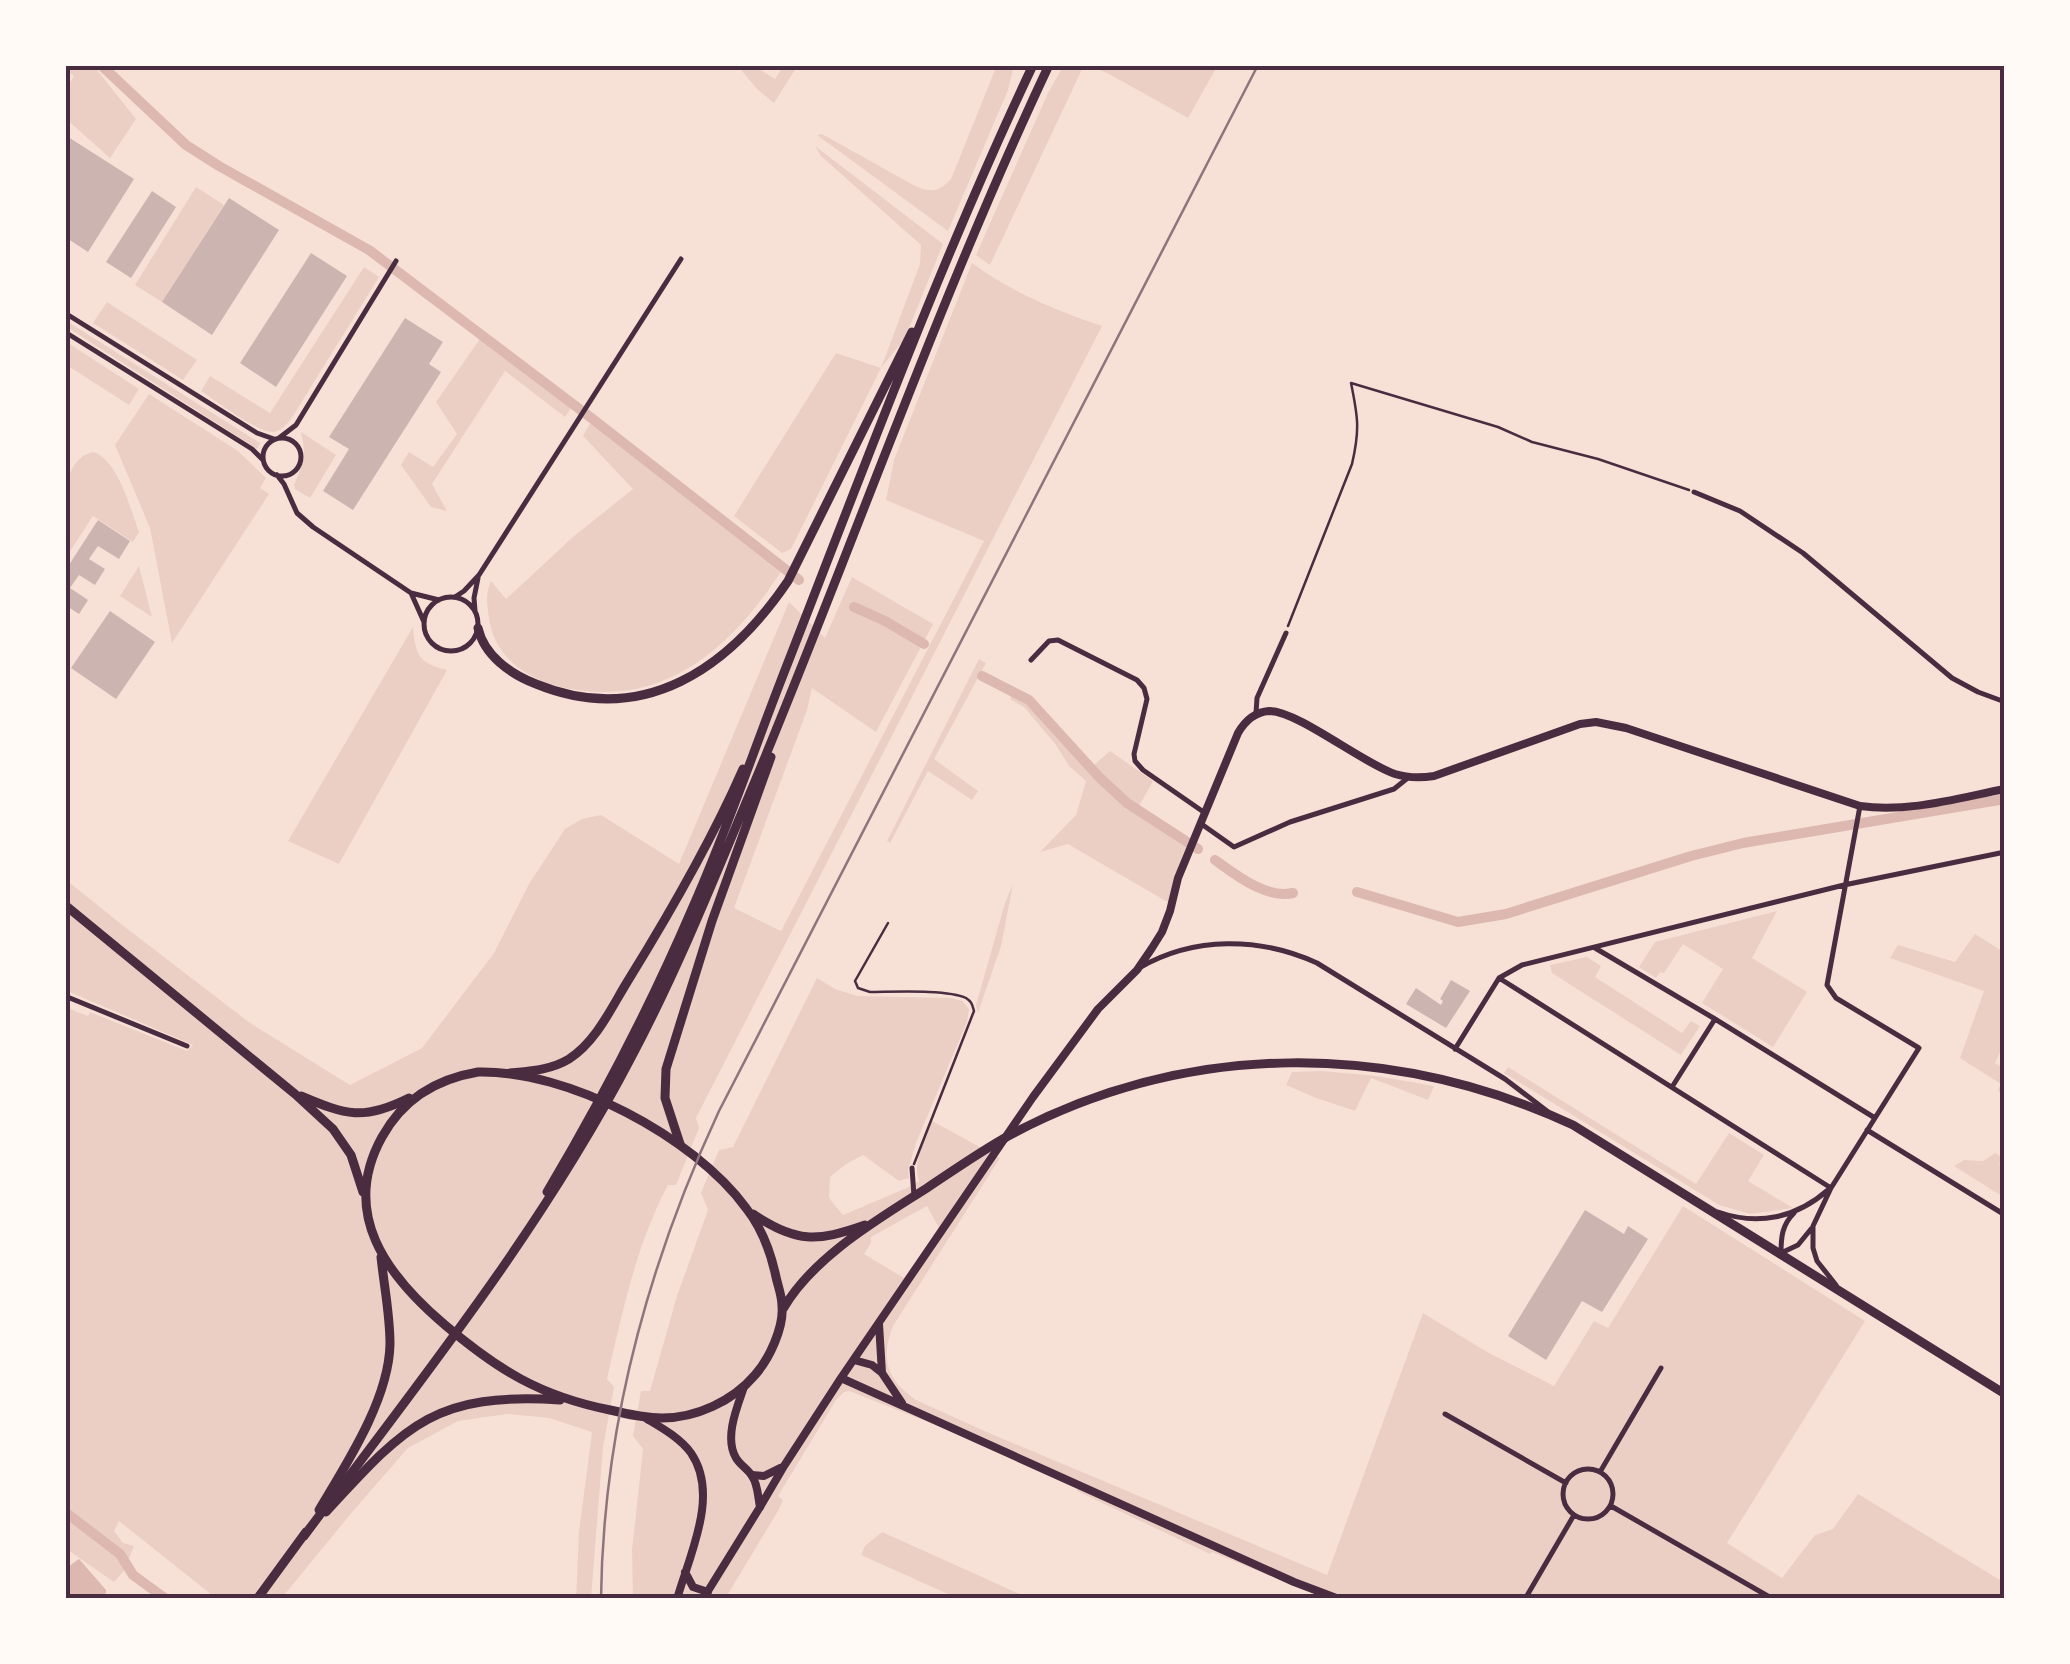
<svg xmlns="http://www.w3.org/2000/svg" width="2070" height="1664" viewBox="0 0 2070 1664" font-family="Roboto,sans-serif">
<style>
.green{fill:#ebcfc5;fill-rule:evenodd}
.water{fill:#dcb8b0}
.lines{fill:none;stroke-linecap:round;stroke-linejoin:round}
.canal{stroke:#dcb8b0;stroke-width:10}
.building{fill:#ccb4b1}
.path{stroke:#4a2c40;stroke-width:2.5}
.minor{stroke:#4a2c40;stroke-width:5}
.tertiary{stroke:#4a2c40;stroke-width:8}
.secondary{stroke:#4a2c40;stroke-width:8}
.primary{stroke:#4a2c40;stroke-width:9}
.trunk{stroke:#4a2c40;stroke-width:9}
.rail{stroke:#8f747c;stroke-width:2.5}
.neatline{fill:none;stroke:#4a2c40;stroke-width:4}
</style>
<rect width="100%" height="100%" fill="#f7e1d7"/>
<!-- green -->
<path class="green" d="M65,65H93L136,119L110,158L65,118V91L74,76L65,69Z
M737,65H753L775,79L784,65H798L774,103L757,89Z
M997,65H1014L1008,90L948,231L817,135L822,134L915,186C931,193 939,192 951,179Z
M1064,65H1084L990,265L976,255L1048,93Z
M1087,65H1145L1156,69L1160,65H1218L1188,118L1109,74Z
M815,146L943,244L905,338L881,368L791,549L782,553L734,516L836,353L881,368L920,264L921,245L821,156Z
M196,187L224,205L162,302L135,285Z
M972,263C1011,292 1055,310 1102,326L696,1118L699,1128L676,1185H668C636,1245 622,1314 607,1379L614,1387L603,1447L591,1599H576L579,1532L592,1432L549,1418L507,1414L458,1421L408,1448L353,1511L281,1599H217L119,1521L114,1531L123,1543L134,1546L124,1571L114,1582L65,1548V1007L88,1016L90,1012L187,1051L193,1045L65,990V879L121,924L250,1023L350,1085L422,1048L494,953L529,884L565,829L582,819L601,815L679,864L789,602L825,638L852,577L933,624L876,732L812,688L807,710L734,908L781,931L984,541L886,500L894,460Z
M364,267L379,277L293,416C288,423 282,431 274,432C259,434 215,400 201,391L210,376L270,413Z
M107,302L197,360L183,380L93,323Z
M65,320L260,443L257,449L65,326Z
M484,333L576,401L565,417L505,371L432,484L447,511L431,507L401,465L409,452L433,467L457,434L436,402Z
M65,341L139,389L129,405L65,364Z
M149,394L238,451L266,478L260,488L269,494L172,643L150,528L115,445Z
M594,416L785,565C754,615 710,667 651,685C595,703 498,688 489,618C487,604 485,594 491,581L506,599L573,537L633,489L583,436Z
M301,432L336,455L310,498L295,489L294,485C304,460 307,460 301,432Z
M94,452C119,462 130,508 139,532L133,542L93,516L65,559C65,530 55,458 94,452Z
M139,566L152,617L120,596Z
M413,627C415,654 419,664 447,670L339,864L288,841Z
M979,659L986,663L934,759L978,791L972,800L928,771L890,843L887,841Z
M1012,694L1027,702L1110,791L1187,844L1175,875L1169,903L1068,844L1040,852L1076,815L1086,781L1069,766L1056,745L1025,708L1010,699Z
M1110,751L1153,781L1138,808L1107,780L1094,765Z
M1013,884L1001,946L978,1013L976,1005L1005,903Z
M1777,911L1752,958L1807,992L1773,1047L1702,1003L1723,969L1683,944L1664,973L1660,972L1656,978L1639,967L1655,942Z
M1975,934L2002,951L2005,947V1041L1995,1063L2005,1069V1099L1998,1090L2001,1084L1960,1058L1984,991L1890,958L1898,945L1955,962Z
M1587,957L1601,966L1595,977L1682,1033L1691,1021L1700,1026L1681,1055L1552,973L1550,965Z
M817,978L835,989L857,996L951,998L962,1001L969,1009L967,1022L916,1143L908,1170L909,1178L899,1181L863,1155L846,1164L830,1177L829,1198L843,1215L909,1187L919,1181C912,1160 925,1140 932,1121L1000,1158L893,1326C880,1359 887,1380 916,1400L989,1433L1327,1575L1423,1313L1487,1352L1554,1386L1594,1321L1608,1328L1683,1206L1865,1321L1727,1543L1782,1578L1815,1535L1833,1529L1858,1494L2005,1583V1599H1326L1212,1552L1210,1554L1077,1491V1489L956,1433L849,1391L844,1392L836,1400L778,1496L783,1500L778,1511L725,1599H633L632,1550L643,1449L633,1436L641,1391H650L677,1296L708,1210L701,1193L719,1150L733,1147ZM927,1206L939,1228L904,1278L864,1254L871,1243V1237Z
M1508,1067L1696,1184L1729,1133L1764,1155L1748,1181L1793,1208L1750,1214L1719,1205L1504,1073Z
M1322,1071L1377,1076L1434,1086L1428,1100L1371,1078L1355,1111L1316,1098L1286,1085L1292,1072Z
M1995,1153L2003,1158L1999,1164L2005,1168V1198L1954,1166L1964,1160L1983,1161Z
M882,1532L1031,1599H959L861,1555L865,1546Z"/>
<!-- water -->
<path class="water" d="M79,1559L106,1590V1593L99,1599H73L65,1590V1569Z"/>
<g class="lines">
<!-- canal -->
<path class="canal" d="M101,65L186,145L219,166L369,250L594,420L799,580
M854,607L885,621L924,644
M982,676L1029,700L1099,777L1127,803L1198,849
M1215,860C1236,875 1266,899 1293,893
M1357,892L1458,922L1506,914L1691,856L1743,843L2005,799
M65,1512L120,1554L133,1575L166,1599"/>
</g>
<!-- building -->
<path class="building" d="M65,135L134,179L88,252L65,237Z
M152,191L176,207L131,278L106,262Z
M229,198L279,230L212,335L162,302Z
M311,253L347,276L276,387L240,363Z
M405,318L443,342L429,364L441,372L353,510L323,491L349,449L329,437Z
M98,520L130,541L119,559L98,546L89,559L105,569L95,585L79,575L70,588L88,600L79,614L65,605V571Z
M110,611L155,642L116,699L71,668Z
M1451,980L1470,991L1446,1028L1406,1004L1416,988L1441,1005L1443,1001L1440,999Z
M1585,1210L1624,1234L1628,1226L1648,1239L1602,1312L1582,1301L1546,1360L1508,1336Z"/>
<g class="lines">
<!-- path -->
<path class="path" d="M1288,626L1352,464C1360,430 1358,417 1351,383L1498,427L1532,442L1598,459L1689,490
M888,923L855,981L858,988L870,992C891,992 948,989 966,998C972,1002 972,1004 974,1011L914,1164"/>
<!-- minor -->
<path class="minor" d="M65,313L257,433L274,439
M65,332L252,449L263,460
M263 457a19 19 0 1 1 38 0a19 19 0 1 1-38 0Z
M279,438L296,425L396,261
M277,475L284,484L297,513L313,527L411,593L439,600
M1694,492L1740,511L1803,553L1952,678L1978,692L2005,702
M411,593L424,622
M455,597L464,591L479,575L681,259
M424 624a27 27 0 1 1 54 0a27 27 0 1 1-54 0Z
M475,611L474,598L478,578
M1031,660L1049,641L1058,640L1137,680L1144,688L1147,699L1134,754L1135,761L1143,770L1205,813
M1256,713L1257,698L1286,633
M1200,823L1234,847L1290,822L1394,789L1409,777
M1595,948L1715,1019L1875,1118
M1139,968C1194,936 1260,937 1317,963L1505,1079L1547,1111
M1499,978L1831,1188
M65,996L187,1046
M1455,1049L1499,978L1522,965L1844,885L2005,852
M1672,1087L1715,1019
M1867,1130L2005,1215
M912,1168L914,1196
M1718,1212C1758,1226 1796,1218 1828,1190
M1794,1213C1782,1225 1781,1237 1781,1253L1798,1245L1811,1229
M1836,1285L1817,1261L1813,1248V1226L1831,1188L1919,1048L1836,998L1827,985L1860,806
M1445,1414L1566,1483
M1563 1494a25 25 0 1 1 50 0a25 25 0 1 1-50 0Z
M1600,1472L1661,1368
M1611,1506L1773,1599
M1525,1599L1574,1515"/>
<!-- tertiary -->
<path class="tertiary" d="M879,1324L882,1373L902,1403
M854,1360L872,1365L882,1373
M841,1378L1294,1582L1339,1599
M752,1475L764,1476L780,1468
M760,1507L784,1466L841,1378L1033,1097L1098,1009L1137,970L1152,948L1162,932L1170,911L1178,878L1238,733C1245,721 1255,712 1269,711C1298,711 1362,763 1395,774C1408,778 1421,778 1434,776L1580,724L1596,722L1626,728L1860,806C1908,813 1958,798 2005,789"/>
<!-- secondary -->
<path class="secondary" d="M647,1419C662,1428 680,1438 691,1453C720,1495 689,1556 677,1599
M685,1572L693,1587L708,1592
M703,1599L760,1507C758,1498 758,1484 752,1476C748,1469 740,1465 736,1458C724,1438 737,1407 744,1387"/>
<!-- primary -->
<path class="primary" d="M65,905L295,1094L333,1129L351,1155L363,1192
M478,1072C568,1070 693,1136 746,1208C761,1227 771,1253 776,1277C778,1286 782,1296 782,1306C784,1328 769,1359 755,1375C733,1401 696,1418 662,1418C644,1418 627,1414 610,1410C540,1396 498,1370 445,1325C386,1275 340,1213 382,1137C403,1099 436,1079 478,1072Z
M301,1096C346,1115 363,1121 409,1098
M753,1214C796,1243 817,1242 865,1225
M783,1309C813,1257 877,1220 927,1188C954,1170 981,1151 1010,1135C1189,1040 1391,1041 1573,1125L2005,1394
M319,1510C347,1463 389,1399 390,1344C390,1314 384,1286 381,1257
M326,1512C406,1425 434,1392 560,1400
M257,1599L306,1532"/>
<!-- trunk -->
<path class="trunk" d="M478,628C484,655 510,674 536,684C644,728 729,668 788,581L912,332
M510,1073C530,1071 551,1070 569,1059C597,1041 612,1006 629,979C671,911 711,842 743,769
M680,1144L665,1098L666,1069L712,921L771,757
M547,1192C601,1101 650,1007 692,909C725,835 751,758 780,683C861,476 938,266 1033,65
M304,1536C420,1381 542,1229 632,1056C680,965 718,869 758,774C856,538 940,296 1049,65"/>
<!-- rail -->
<path class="rail" d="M601,1599C603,1428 647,1266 719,1111L1258,65"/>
</g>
<!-- border -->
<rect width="2070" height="1664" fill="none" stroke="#fffaf5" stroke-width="135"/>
<rect x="68" y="68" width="1934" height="1528" class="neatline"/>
</svg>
